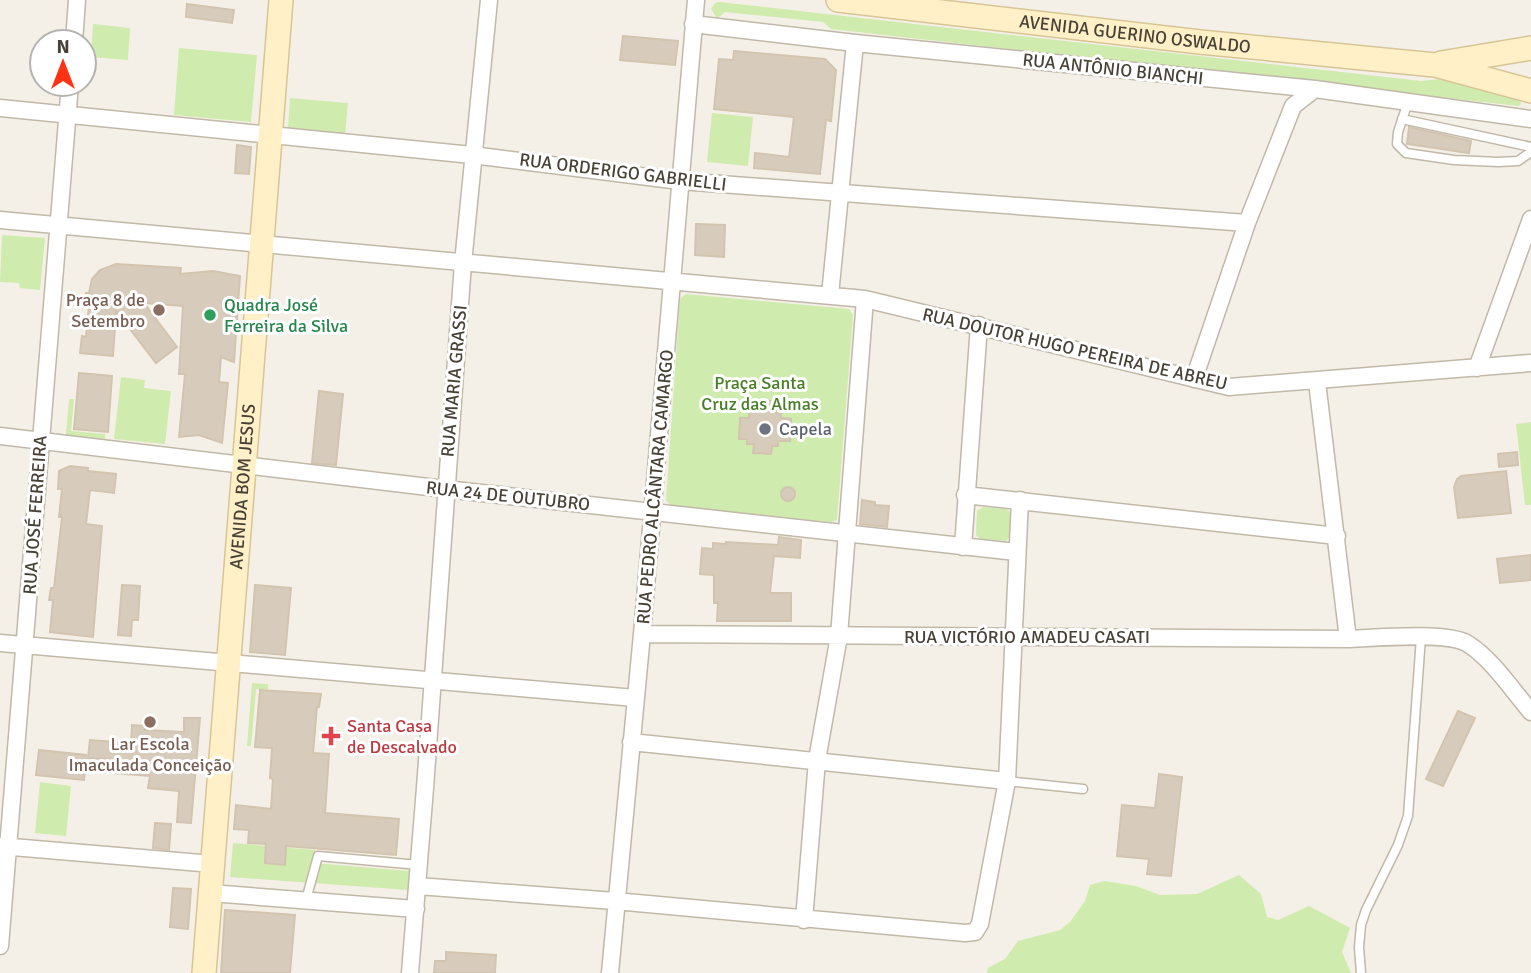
<svg xmlns="http://www.w3.org/2000/svg" width="1531" height="973" viewBox="0 0 1531 973" font-family="Signika,sans-serif">
<style>
.green{fill:#d0ebae}
.building{fill:#d7ccbc;stroke:#d2c4af;stroke-width:2}
.lines{fill:none;stroke-linecap:round;stroke-linejoin:round}
.lane-casing{stroke:#c1b8a9;stroke-width:11}
.street-casing{stroke:#c1b8a9;stroke-width:19}
.secondary-casing{stroke:#d7c595;stroke-width:26}
.lane{stroke:#fff;stroke-width:8}
.street{stroke:#fff;stroke-width:16}
.secondary{stroke:#fff0c7;stroke-width:23}
.education-dot{fill:#8d6e63;stroke:#fff;stroke-width:2.5}
.leisure-dot{fill:#2e9e5b;stroke:#fff;stroke-width:2.5}
.worship-dot{fill:#6b7280;stroke:#fff;stroke-width:2.5}
.health-dot{fill:#e0444e;stroke:#fff;stroke-width:2.5}
.labels{text-anchor:middle;stroke-width:6;stroke-linejoin:round;paint-order:stroke}
.street-label{font-size:18px;fill:#484136;stroke:#fff}
.education-label{font-size:18px;fill:#785e54;stroke:#fff;text-anchor:end}
.leisure-label{font-size:18px;fill:#27864d;stroke:#fff;text-anchor:start}
.park-label{font-size:18px;fill:#487e25;stroke:#fff}
.worship-label{font-size:18px;fill:#5b616d;stroke:#fff;text-anchor:start}
.health-label{font-size:18px;fill:#be3a42;stroke:#fff;text-anchor:start}
</style>
<rect width="100%" height="100%" fill="#f5f0e7"/>
<!-- green -->
<path class="green" d="M719,2L1421,81L1450,78L1514,97L1520,101L1521,104L1519,106L831,29L823,22L725,12L719,17H716L711,9L715,3Z
M93,24L130,28L128,60L91,57Z
M179,48L257,55L251,122L174,115Z
M290,98L348,103L345,134L288,128Z
M712,113L753,117L748,166L707,162Z
M2,235L45,238L40,290L20,288L19,283L0,282Z
M686,294L849,309L853,315L837,520L831,522L671,506L666,500L680,299Z
M121,377L145,380L144,388L171,391L165,444L114,439Z
M69,399H74L71,431L105,434V439L66,435Z
M1531,422V505H1525L1516,424Z
M983,507L1006,509L1011,513L1010,537L1006,541L980,539L976,535L977,511Z
M252,683L268,684V689H256L251,746H247Z
M40,782L71,786L66,836L35,833Z
M233,843L315,850L314,863L409,871L408,890L230,877Z
M1239,875L1261,894L1267,917L1278,920L1309,906L1350,928L1342,952L1351,973H987L988,968L1005,959L1018,941L1060,930L1070,922L1085,901L1090,885L1104,881L1136,886L1160,895L1197,894Z"/>
<!-- building -->
<path class="building" d="M187,4L234,10L232,23L186,17Z
M623,36L678,41L675,65L620,60Z
M734,51L825,59L836,70L831,121L826,120L820,174L754,168L755,153L789,157L794,117L714,109L719,59L733,60Z
M1409,127L1471,141L1469,153L1407,144Z
M237,145L251,147L249,174L235,173Z
M696,224L725,225L724,257L695,255Z
M116,264L181,268L180,274L213,271L240,276L234,362L221,357L219,382L228,383L222,443L199,435L179,437L185,374H179L183,306L144,303L177,347L156,363L116,311L113,356L80,353L82,336L86,337L89,305H85L86,293H89L92,279L100,270Z
M79,373L112,376L108,432L74,429Z
M319,391L343,394L336,465L312,463Z
M756,401H776V413L781,414V418L791,419L790,441H778V446H772L771,454L753,453L754,444H747V439H739L740,418H749V412H756Z
M1517,452L1518,465L1499,467L1498,454Z
M70,466L88,468V471L116,474L114,493L90,490L86,524L102,526L93,637L50,632L53,600H49L51,588H54L62,517H59L62,489H58L59,471Z
M1506,471L1511,513L1458,518L1454,487L1457,479L1461,476Z
M781 494a7 7 0 1 1 14 0a7 7 0 1 1-14 0Z
M862,500L875,502V505L889,506L887,527L860,524Z
M779,537L801,540L800,558L774,556L770,593H791V621H717L718,603H714V575L700,574L702,548L713,549V543L726,544V542L778,545Z
M1531,555V580L1500,583L1497,559Z
M122,585L140,586L138,620H132L131,636L118,635Z
M255,585L291,588L285,655L250,652Z
M260,690L321,694L319,707H317L313,753L329,754L325,813L399,819L396,855L286,846L285,865L265,863L266,844L248,843L249,830L234,829L236,805L271,809L273,779L270,778L272,748L255,747Z
M1458,711L1475,718L1443,786L1426,779Z
M184,718H200L191,823L177,822L179,791L148,788L150,776L114,773L115,760L88,758L90,740L131,743L132,725L145,726V730L184,732Z
M39,750L86,755L84,780L36,775Z
M1159,774L1182,777L1171,876L1147,874L1149,859L1117,856L1122,805L1155,808Z
M155,823L171,824L169,850L153,848Z
M173,888L191,889L188,929L170,927Z
M225,910L295,915L290,973H221Z
M446,952L496,955L495,973H434L435,961H446Z"/>
<g class="lines">
<defs>
<path id="lane" d="M1408,102L1398,132L1397,144L1406,153L1454,160L1498,162L1518,161L1531,152
M1402,119L1531,147
M1007,781L1083,789
M306,900L318,856L419,865
M1361,973L1359,947L1361,925L1366,910L1398,845L1408,816L1421,637"/>
<path id="street" d="M693,24L855,43L1315,89L1531,119
M74,42L77,0
M0,108L472,155L680,181L1247,223
M0,220L865,299L1229,387L1531,363
M830,295L855,43
M1477,368L1531,219
M1194,379L1247,223L1293,106L1315,89
M1317,382L1348,639
M0,436L445,489L1016,552
M965,495L1337,536
M963,547L979,325
M642,634L1348,639C1373,638 1449,631 1468,644C1491,658 1513,691 1531,712
M0,643L635,698
M631,742L1007,781
M0,846L213,864
M418,886L615,901L965,933L975,932L980,924L1007,781L1020,500
M210,893L416,909
M804,920L817,760L839,636L865,299
M0,946L70,84
M410,973L425,788L463,263L489,0
M610,973L642,634L696,0"/>
<g id="secondary">
<path id="s1" d="M838,0L1200,42L1435,65L1531,91"/>
<path d="M1441,63L1531,48"/>
<path id="s2" d="M204,973L281,0"/>
</g>
</defs>
<!-- lane casing -->
<use href="#lane" class="lane-casing"/>
<!-- street casing -->
<use href="#street" class="street-casing"/>
<!-- secondary casing -->
<use href="#secondary" class="secondary-casing"/>
<!-- lane -->
<use href="#lane" class="lane"/>
<!-- street -->
<use href="#street" class="street"/>
<!-- secondary -->
<use href="#secondary" class="secondary"/>
</g>
<!-- markers -->
<g class="education-dot">
<circle cx="159" cy="310" r="7"/>
<circle cx="150" cy="722" r="7"/>
</g>
<circle class="leisure-dot" cx="210" cy="315" r="7"/>
<circle class="worship-dot" cx="765" cy="429" r="7"/>
<path class="health-dot" d="M327.5 725.5h7v7h7v7h-7v7h-7v-7h-7v-7h7z"/>
<g class="labels">
<!-- street labels -->
<g class="street-label">
<text dy="6" stroke="none"><textPath href="#s1" startOffset="299">AVENIDA GUERINO OSWALDO</textPath></text>
<text transform="translate(1113 69) rotate(6)" y="6">RUA ANTÔNIO BIANCHI</text>
<text transform="translate(623 172) rotate(7)" y="6">RUA ORDERIGO GABRIELLI</text>
<text transform="translate(1075 349) rotate(13)" y="6">RUA DOUTOR HUGO PEREIRA DE ABREU</text>
<text transform="translate(454 381) rotate(-85)" y="6">RUA MARIA GRASSI</text>
<text dy="6" stroke="none"><textPath href="#s2" startOffset="488">AVENIDA BOM JESUS</textPath></text>
<text transform="translate(655 487) rotate(-85)" y="6">RUA PEDRO ALCÂNTARA CAMARGO</text>
<text transform="translate(508 496) rotate(6)" y="6">RUA 24 DE OUTUBRO</text>
<text transform="translate(35 515) rotate(-86)" y="6">RUA JOSÉ FERREIRA</text>
<text x="1027" y="643">RUA VICTÓRIO AMADEU CASATI</text>
</g>
<!-- education labels -->
<g class="education-label">
<text x="145" y="306">Praça 8 de<tspan x="145" dy="21">Setembro</tspan></text>
<text x="150" y="750" text-anchor="middle">Lar Escola<tspan x="150" dy="21">Imaculada Conceição</tspan></text>
</g>
<!-- leisure labels -->
<g class="leisure-label">
<text x="224" y="311">Quadra José<tspan x="224" dy="21">Ferreira da Silva</tspan></text>
</g>
<!-- park labels -->
<g class="park-label">
<text x="760" y="389">Praça Santa<tspan x="760" dy="21">Cruz das Almas</tspan></text>
</g>
<!-- worship labels -->
<g class="worship-label">
<text x="779" y="435">Capela</text>
</g>
<!-- health labels -->
<g class="health-label">
<text x="347" y="732">Santa Casa<tspan x="347" dy="21">de Descalvado</tspan></text>
</g>
</g>
<!-- north arrow -->
<g transform="translate(63 63)"><circle r="33" fill="#ffffff" stroke="#b6b3af" stroke-width="2"/>
<path d="M0-5L12 26L0 18L-12 26Z" fill="#ff3314"/>
<text y="-10" font-size="19" font-weight="bold" text-anchor="middle" fill="#484136">N</text>
</g>
</svg>
